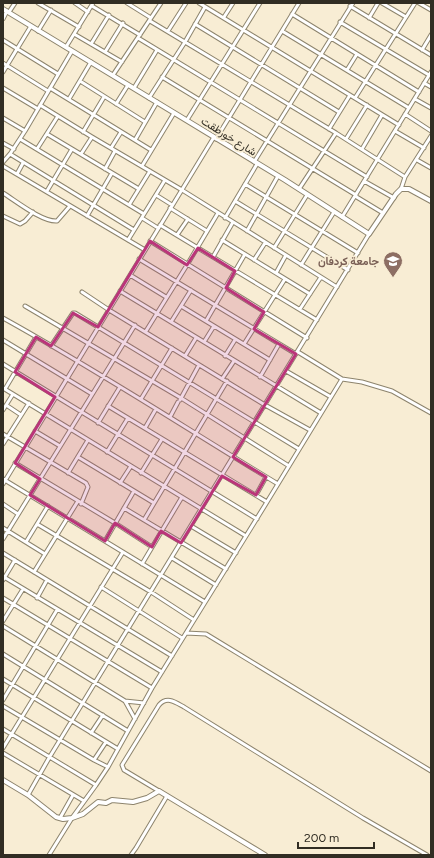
<svg xmlns="http://www.w3.org/2000/svg" width="434" height="858" viewBox="0 0 434 858" font-family="Figtree,Vazirmatn,sans-serif">
<style>
.lines{fill:none;stroke-linecap:round;stroke-linejoin:round}
.street-casing{stroke:#8d846d;stroke-width:5}
.secondary-casing{stroke:#8d846d;stroke-width:6}
.street{stroke:#fff;stroke-width:3}
.secondary{stroke:#fff;stroke-width:4}
.marked{fill:#ba3579;fill-opacity:0.2;stroke:#ba3579;stroke-width:3;stroke-linejoin:round}
.labels{text-anchor:middle;stroke-width:3.5;stroke-linejoin:round;paint-order:stroke}
.street-label{font-size:11px;fill:#312d23;stroke:#f8edd4}
.education-label{font-size:11px;font-weight:bold;fill:#785e54;stroke:#f8edd4;text-anchor:end}
</style>
<rect width="100%" height="100%" fill="#f8edd4"/>
<g class="lines">
<defs>
<path id="street" d="M38,3L79,27
M75,3L88,12
M127,3L151,18
M199,3L399,125
M382,3L406,17
M419,3L431,10
M92,6L140,35
M350,6L431,55
M9,12L15,3
M292,14L419,92
M224,17L233,3
M369,18L378,3
M3,19L7,11
M150,21L336,133L405,177
M340,22L429,75
M195,24L339,112
M38,31L51,10
M168,31L186,3
M282,31L409,108
M74,34L122,62
M138,38L367,177
M3,40L58,74
M91,44L109,15
M66,47L93,3
M422,50L431,35
M105,52L123,23
M3,63L48,91
M347,70L357,54
M3,72L31,26
M113,75L161,3
M162,77L356,195
M80,81L145,122
M424,83L431,87
M3,88L38,109
M50,88L151,150
M134,88L157,50
M149,98L185,42L205,7
M355,98L415,3
M69,99L91,62
M415,99L431,108
M116,104L128,85
M40,105L92,137L182,190L337,287
M405,114L431,131
M3,118L25,131
M187,120L260,3
M329,129L350,95
M395,131L424,148
M83,132L104,97
M47,134L139,189
M20,139L144,214
M216,139L299,3
M346,139L367,105
M135,140L157,102
M3,143L14,149
M111,148L121,132
M37,149L58,116
M362,149L382,115
M10,154L134,230
M81,154L92,137
M417,160L431,168
M3,162L10,154L25,131L72,51
M254,162L353,3
M3,166L145,250
M142,166L174,113
M105,169L115,151
M17,174L23,163
M364,181L394,198
M245,184L358,253
M299,189L336,133
M401,189L405,177L431,136
M47,191L72,149
M3,193C16,201 42,222 57,221L70,206
M156,195L172,205
M355,196L383,213
M235,201L348,270
M129,205L150,171
M170,208L207,231
M3,216L20,224L25,221L33,212
M87,216L112,173
M342,217L431,72
M142,218L158,228
M225,218L257,164
M160,225L317,320
M247,231L278,176
M177,235L188,219
M128,240L165,180
M222,240L310,294
M150,241L307,338
M274,248L307,195
M213,257L233,222
M139,259L296,354
M254,260L265,243
M301,265L334,212
M276,273L286,255
M130,275L166,297
M120,291L321,413
M82,292L109,310L265,405L310,430
M25,306L181,398L289,466
M181,306L270,360
M300,309L321,277
M3,318C97,370 187,429 278,484
M206,321L245,254
M171,322L191,290
M146,331L187,265L218,213
M3,340L92,394
M204,342L214,326
M244,344L285,279
M51,346L73,313H75L299,449
M298,352L342,379L362,382L392,391L431,413
M185,356L196,338
M225,356L235,340
M3,364L257,519
M286,371L331,397
M260,377L279,344
M222,379L234,361
M3,388L246,536
M5,389L36,337
M141,399L172,348
M180,400L199,365
M6,405L21,415
M108,406L267,502
M3,410L13,394
M170,417L178,402
M98,423L120,387
M145,428L156,409
M35,431L60,446
M3,434L86,483L88,487L81,504
M3,444L29,403
M107,452L128,418
M78,457L154,503
M15,463L115,523L152,547
M68,473L88,440
M141,473L162,439
M3,479L205,602
M120,483L131,466
M3,484L214,137
M256,495L266,477
M3,504L18,514
M124,508L226,569
M144,520L227,381
M37,524L151,592L194,620
M191,526L236,553
M3,528L45,554
M3,539L135,325
M105,541L134,491
M26,542L48,506
M3,553L172,656
M172,558L216,585
M142,564L182,497
M34,572L78,501
M4,577L162,672
M3,580L15,560
M101,587L182,638
M3,598L152,688
M37,598L47,580
M3,621L23,589
M3,626L125,701L135,719
M186,633L206,634L431,771
M3,654L128,731
M3,679L118,749
M3,700L57,610
M125,701L144,703
M3,706L94,760L108,767
M3,729L96,785
M91,733L103,715
M3,748L123,552
M3,753L84,801
M94,760L106,742
M159,791L124,770L122,765L159,705C167,696 175,702 184,707L363,818L427,855
M28,795L49,758L369,234
M60,818L73,795
M49,855L72,818L96,785L108,767L152,688L267,502L342,379
M131,855L136,848L167,796"/>
<path id="secondary" d="M3,9L285,180L369,234L396,194L401,189H409L431,201
M3,780L28,795L56,817L63,819L72,818L83,814L98,802L106,803L112,800L133,802L147,798L159,791L265,855"/>
</defs>
<!-- street casing -->
<use href="#street" class="street-casing"/>
<!-- secondary casing -->
<use href="#secondary" class="secondary-casing"/>
<!-- street -->
<use href="#street" class="street"/>
<!-- secondary -->
<use href="#secondary" class="secondary"/>
</g>
<!-- marked area -->
<path class="marked" d="M150,241L187,265L198,248L235,271L226,288L264,312L254,329L296,354L233,457L266,477L256,495L222,476L181,543L161,531L152,547L115,523L105,541L30,495L40,479L15,463L55,397L15,372L36,337L51,346L73,313L98,327Z"/>
<!-- icons -->
<defs>
<symbol id="university-pin" viewBox="-11 -11 22 30"><path d="M0 17L-7.5 6A9.5 9.5 0 1 1 7.5 6Z" fill="#8d6e63" stroke="#f8edd4"/><path d="M0-5L7-2L0 1L-7-2ZM-4 1L0 2.5L4 1V4Q0 6-4 4Z" fill="#fff"/></symbol>
</defs>
<g fill-rule="evenodd">
<use href="#university-pin" x="382" y="250" width="22" height="30"/>
</g>
<g class="labels">
<!-- street labels -->
<g class="street-label">
<text transform="translate(229 136) rotate(32)" y="4">شارع خورطقت</text>
</g>
<!-- education labels -->
<g class="education-label">
<text x="379" y="265">جامعة كردفان</text>
</g>
</g>
<!-- border -->
<rect width="434" height="858" fill="none" stroke="#312d23" stroke-width="8"/>
<!-- scale -->
<path d="M298 842v6h76v-6" fill="none" stroke="#312d23" stroke-width="2"/>
<text x="304" y="842" font-size="12" fill="#312d23" stroke="#f8edd4" stroke-width="3" paint-order="stroke">200 m</text>
</svg>
